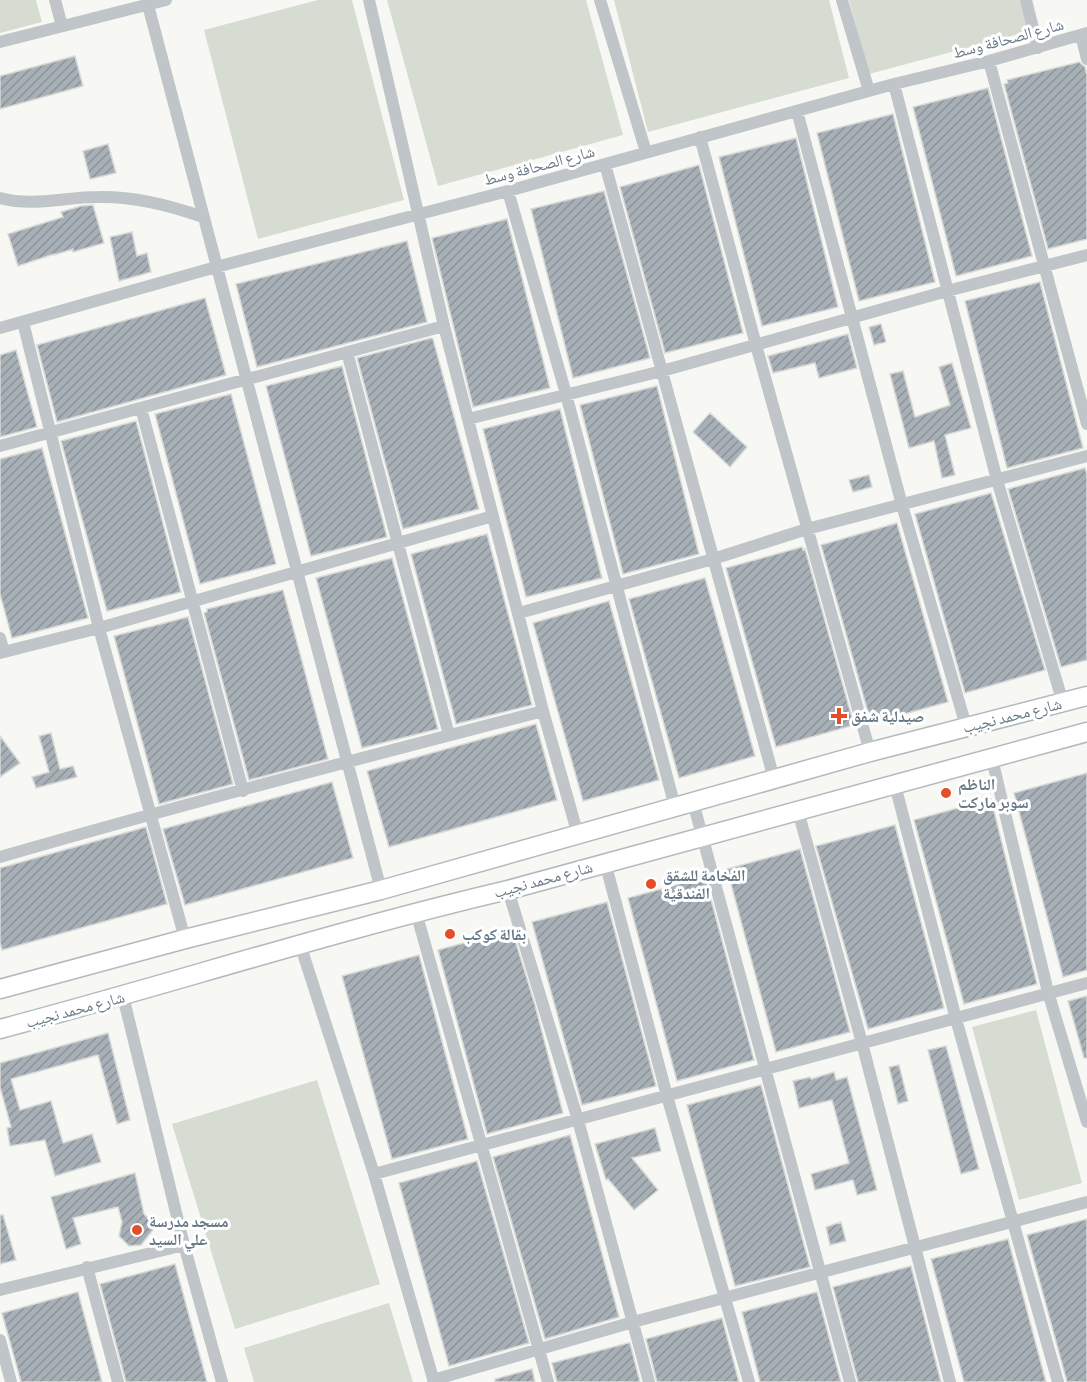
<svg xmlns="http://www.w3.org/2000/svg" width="1087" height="1382" viewBox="0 0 1087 1382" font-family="'Sofia Sans Condensed','Noto Naskh Arabic',sans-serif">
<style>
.pitch{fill:#d7dcd3}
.building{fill:url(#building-hatch);stroke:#d9d9d7;stroke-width:1.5}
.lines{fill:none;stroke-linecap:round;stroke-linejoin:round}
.secondary-casing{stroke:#b3b9bd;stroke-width:21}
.minor{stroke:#c0c5c9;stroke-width:12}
.secondary{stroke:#fff;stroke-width:18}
.poi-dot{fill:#e34d28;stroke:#fff;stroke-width:2}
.labels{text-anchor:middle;stroke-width:6;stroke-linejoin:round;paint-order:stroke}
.street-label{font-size:16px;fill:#667986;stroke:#fff}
.poi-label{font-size:16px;font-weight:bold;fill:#667986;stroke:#fff;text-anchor:start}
</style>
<defs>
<pattern id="building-hatch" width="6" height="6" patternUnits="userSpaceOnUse" patternTransform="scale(1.5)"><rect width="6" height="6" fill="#a7b0b6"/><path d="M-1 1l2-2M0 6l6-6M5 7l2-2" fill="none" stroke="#8c949a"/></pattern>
</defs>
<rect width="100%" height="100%" fill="#f7f7f4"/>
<!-- pitch -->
<path class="pitch" d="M0,0H36L42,22L0,33Z
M318,0H352L404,200L258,239L204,30Z
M387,0H586L623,135L438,186Z
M614,0H829L849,78L648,132Z
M849,0H1030L1038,29L869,74Z
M1036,1010L1082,1183L1019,1200L972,1027Z
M317,1080L380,1284L235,1329L172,1124Z
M389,1303L413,1382H254L244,1348Z"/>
<!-- building -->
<path class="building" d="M75,56L83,86L0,109V76Z
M1079,62L1085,67L1087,75V239L1048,249L1004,84L1008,83L1007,80Z
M988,88L1032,256L956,276L913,107Z
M893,114L935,282L859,301L817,133Z
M796,138L838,307L762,326L719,157Z
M108,144L116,173L90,179L83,151Z
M699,165L743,333L665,353L620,187Z
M604,191L650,358L573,378L531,209Z
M93,205L104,243L73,252V249L54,255V254L18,266L8,234L63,217L61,212L81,206Z
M507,219L550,388L473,407L432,238Z
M132,232L137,256L147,253L151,272L119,281L110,237Z
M407,241L427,322L257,367L236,284Z
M1040,282L1083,448L1007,468L965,301Z
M205,298L226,375L57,422L37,345Z
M881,324L886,342L874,345L869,327Z
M848,334L857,368L819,378L815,363L773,373L768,356Z
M431,338L433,339L479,509L403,529L357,358Z
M16,350L37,427L0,437V355Z
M952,363L971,428L945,435L955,475L942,478L934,441L909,448L890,374L903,371L915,417L950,405L939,367Z
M342,366L387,537L311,556L266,386Z
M657,386L699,554L623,574L580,405Z
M231,394L276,564L200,584L155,414Z
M560,409L602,578L526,597L483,429Z
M710,413L747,447L730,467L693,432Z
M136,421L181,592L107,611L61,441Z
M42,448L88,618L12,638L0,594V459Z
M1085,468L1087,474V660L1061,667L1008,489Z
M869,475L872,487L853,492L849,480Z
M991,493L1045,670L965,693L915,514Z
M897,523L948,702L871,723L821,545Z
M487,534L532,705L456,724L411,554Z
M802,547L803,550L805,549L854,725L776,747L726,568Z
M392,558L438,729L362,748L316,578Z
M705,578L755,756L679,778L629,599Z
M283,590L328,759L249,780L204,613L207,612V609Z
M609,601L659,780L583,801L533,623Z
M188,617L233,784L159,804L114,636Z
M536,724L557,800L389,847L367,771Z
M51,733L60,769L73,766L77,777L36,788L32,777L49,772L39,736Z
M0,736L20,763L0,777Z
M1087,773V970L1063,977L1014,793Z
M332,782L353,858L185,905L163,829Z
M991,799L1037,984L964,1004L914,820Z
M895,825L944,1008L868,1029L816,846Z
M146,827L167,904L2,950L0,942V868Z
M800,849L850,1032L776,1052L727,869Z
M705,877L754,1060L677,1081L628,898Z
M607,902L656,1086L582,1105L532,922Z
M512,930L535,1005L563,1113L487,1134L438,950Z
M419,955L468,1139L392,1159L342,976Z
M1087,996V1058H1084L1068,1001Z
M108,1033L130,1120L117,1124L98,1055L11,1079L20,1110L51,1101L63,1143L92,1134L101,1162L55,1176L45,1140L10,1146L7,1128L11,1127L0,1087V1063Z
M946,1046L979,1169L961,1174L928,1050Z
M899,1065L908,1101L898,1104L889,1067Z
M834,1072L836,1080L847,1077L877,1190L857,1195L853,1180L815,1190L811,1174L849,1163L832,1100L799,1108L793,1081L810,1077L811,1079Z
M761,1085L810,1267L735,1286L687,1105Z
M655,1128L661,1151L632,1158L658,1190L634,1210L608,1179L606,1180L595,1144Z
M570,1135L619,1317L545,1339L493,1157Z
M477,1161L529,1343L449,1366L399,1183Z
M135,1173L144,1214L156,1226L141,1245L129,1246L119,1236L122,1222L118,1207L73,1218L81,1244L66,1249L51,1197Z
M0,1215H3L16,1260L0,1264Z
M1087,1219V1382H1067L1027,1235Z
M841,1222L846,1241L830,1245L826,1227Z
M1008,1239L1046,1382H964L931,1259Z
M175,1264L207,1382H126L100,1284Z
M911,1266L941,1382H858L833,1287Z
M78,1292L102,1382H21L2,1313Z
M817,1292L841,1382H760L742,1312Z
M722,1318L739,1382H657L646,1339Z
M628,1343H630L640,1382H557L552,1363Z
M532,1369L535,1382H495V1379Z"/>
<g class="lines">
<defs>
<path id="secondary" d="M0,989L185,939L381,890L870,752L1087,696
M0,1029C170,984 337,930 508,890L1087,732"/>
</defs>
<!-- secondary casing -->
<use href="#secondary" class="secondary-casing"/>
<!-- minor -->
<path class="minor" d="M55,0L62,26
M369,0L444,326L543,711L578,835
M600,0L646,152
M842,0L869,91
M1026,0L1038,48
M148,5L381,890
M1081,35L1087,59
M0,42L166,0
M989,61L1087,424
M894,84L997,480L1063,703
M797,111L902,505L966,726
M700,137L756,345L870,752
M605,164L774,779
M508,191L566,394L675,807
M0,198C33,207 64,197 98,197C134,196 169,205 203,217
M23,322L99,628L185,939
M0,328L216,267L508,191L894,84L989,61L1087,33
M347,352L449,735
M141,408L243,791
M468,419L662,371L947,291L1087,255
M0,446L444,326
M519,613L713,559L807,529L1087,456
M0,638L4,652
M0,653L99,628L493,516
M992,759L1048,992L1087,1122
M895,785L956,1019L1058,1382
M693,802L850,1382
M798,811L862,1043L950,1382
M0,857C180,805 362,758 543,711
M605,862L667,1096L749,1382
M508,890L578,1120L649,1382
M416,912L548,1382
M300,944L374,1174L434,1382
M123,996L184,1245L222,1382
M374,1174L1087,983
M87,1267L118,1382
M0,1290L184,1245
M0,1340L11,1382
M433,1380L633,1322L1087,1202"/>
<!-- secondary -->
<use href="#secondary" class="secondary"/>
</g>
<!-- markers -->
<g class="poi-dot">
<path d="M836 707h6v6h6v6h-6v6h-6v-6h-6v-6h6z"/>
<circle cx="946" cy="793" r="6"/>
<circle cx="651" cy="884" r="6"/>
<circle cx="450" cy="934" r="6"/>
<circle cx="137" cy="1230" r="6"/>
</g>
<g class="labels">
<!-- street labels -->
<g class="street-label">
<text transform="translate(1008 38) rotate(-15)" y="6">شارع الصحافة وسط</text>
<text transform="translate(539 165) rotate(-15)" y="6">شارع الصحافة وسط</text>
<text transform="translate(1012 715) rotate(-14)" y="6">شارع محمد نجيب</text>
<text transform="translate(543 879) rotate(-15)" y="6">شارع محمد نجيب</text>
<text transform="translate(75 1009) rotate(-15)" y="6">شارع محمد نجيب</text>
</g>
<!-- poi labels -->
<g class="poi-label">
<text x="851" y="722">صيدلية شفق</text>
<text x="958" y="790">الناظم<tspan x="958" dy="18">سوبر ماركت</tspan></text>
<text x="663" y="881">الفخامة للشقق<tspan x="663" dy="18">الفندقية</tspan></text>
<text x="462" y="940">بقالة كوكب</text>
<text x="149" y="1227">مسجد مدرسة<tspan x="149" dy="18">علي السيد</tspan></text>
</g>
</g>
</svg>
